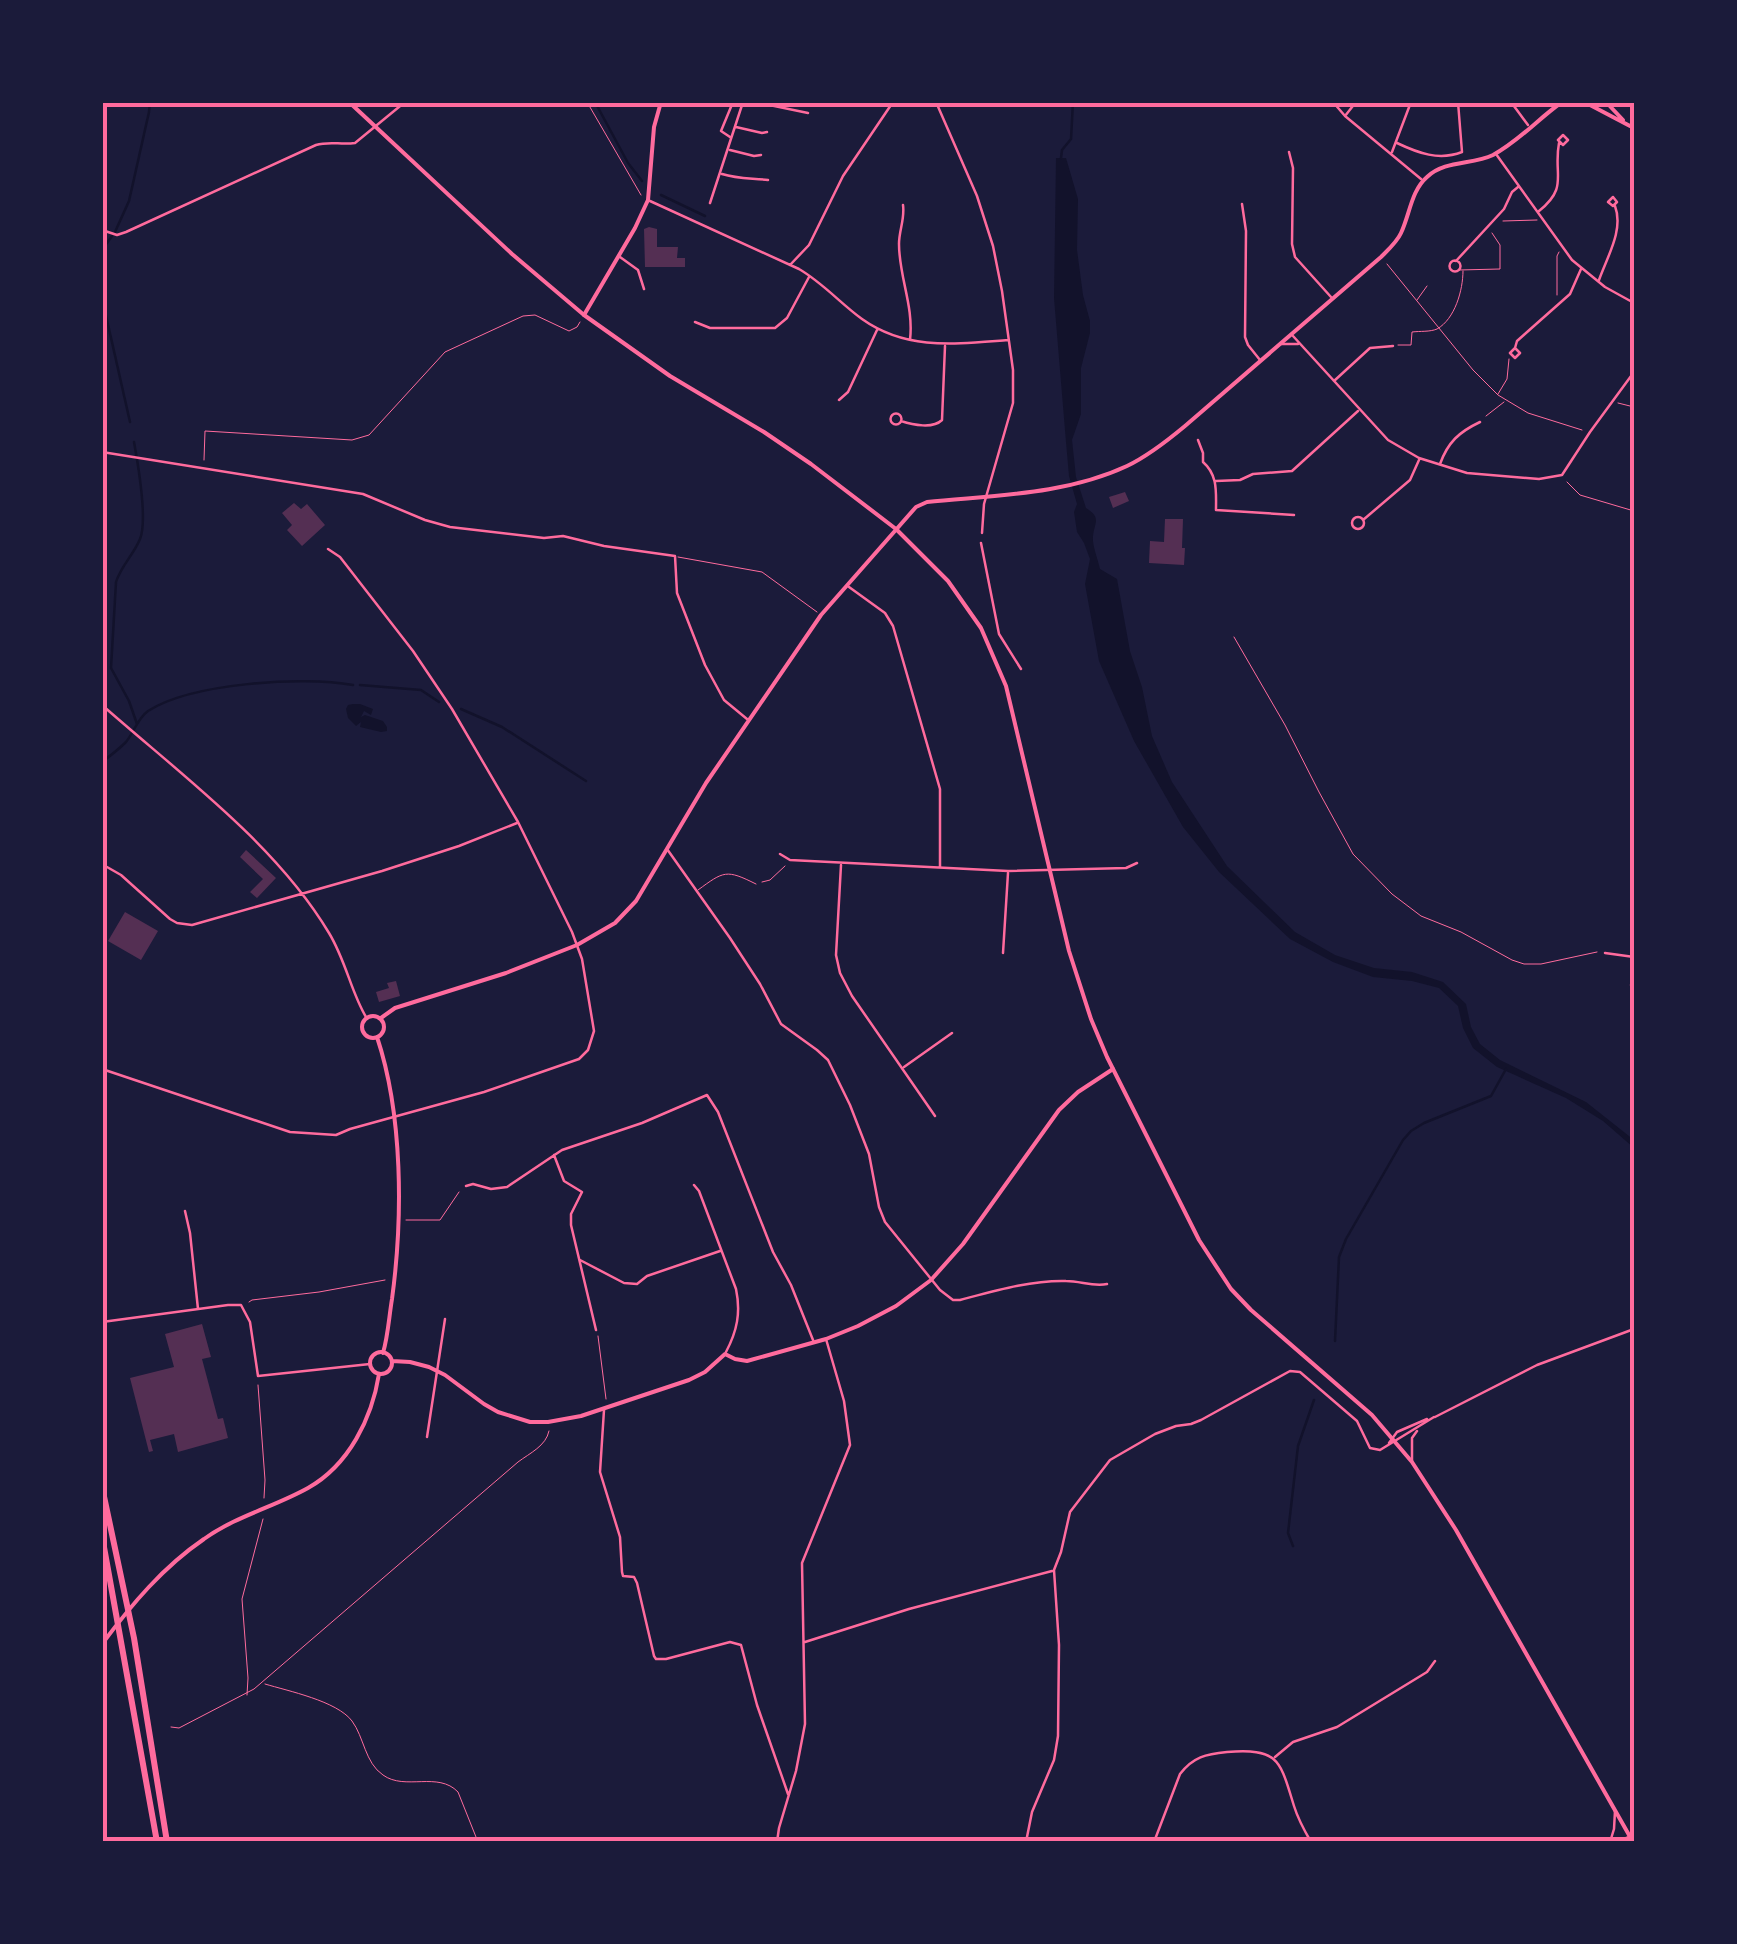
<svg xmlns="http://www.w3.org/2000/svg" width="1737" height="1944" viewBox="0 0 1737 1944" font-family="'Golos Text',sans-serif">
<style>
.water{fill:#12122b}
.lines{fill:none;stroke-linecap:round;stroke-linejoin:round}
.stream{stroke:#12122b;stroke-width:2.5}
.building{fill:#542f53}
.path{stroke:#ff6b9d;stroke-width:1}
.service{stroke:#ff6b9d;stroke-width:1}
.minor{stroke:#ff6b9d;stroke-width:2.5}
.tertiary{stroke:#ff6b9d;stroke-width:4}
.secondary{stroke:#ff6b9d;stroke-width:4}
.motorway{stroke:#ff6b9d;stroke-width:6}
.neatline{fill:none;stroke:#ff6b9d;stroke-width:4}
</style>
<rect width="100%" height="100%" fill="#1b1b3a"/>
<!-- water -->
<path class="water" d="M1056,158H1066L1078,199L1077,250L1083,295L1090,321V333L1081,368V414L1072,440L1076,477L1086,508C1104,519 1092,524 1093,541C1094,550 1098,560 1100,569L1117,579L1130,651L1142,687L1152,736L1172,782L1227,866L1295,932L1335,955L1374,968L1412,972L1443,982L1466,1004L1471,1027L1480,1044L1500,1060L1586,1102L1634,1140V1148L1603,1121L1566,1098L1497,1067L1473,1048L1463,1028L1458,1006L1439,988L1412,981L1373,977L1333,962L1290,939L1219,872L1183,827L1134,741L1099,661L1085,584L1090,559L1084,543L1077,532L1074,512L1077,504L1069,476L1066,442L1054,298Z
M353,704H360L373,709L371,715L364,711L361,717L365,715L383,721L387,727V731L381,732L360,727L361,722L356,726L348,718L346,709L348,705Z"/>
<g class="lines">
<!-- stream -->
<path class="stream" d="M595,102L628,163L642,181
M1061,158L1062,150L1071,139L1073,102
M661,195L705,216
M115,232L129,201L149,112L150,102
M102,250L112,236
M102,298L130,422
M134,442C138,464 148,519 140,539C134,554 121,566 116,582L111,668L129,701L137,724
M360,685L421,690L439,702
M461,709L502,727L586,781
M102,762C110,756 119,749 126,742C134,732 138,718 148,711C192,683 301,676 353,685
M1335,1341L1339,1257L1346,1239L1403,1140L1411,1131L1424,1123L1491,1096L1506,1069
M1293,1546L1288,1533L1298,1446L1314,1400"/>
</g>
<!-- building -->
<path class="building" d="M649,227L657,229V247H678L677,258H685V267H645L644,229Z
M1125,492L1129,501L1113,508L1109,497Z
M294,503L301,509L307,504L325,525L302,546L287,530L292,525L282,513Z
M1165,519H1183L1182,548H1185L1184,565L1149,563L1150,541L1164,542Z
M246,850L276,878L257,898L250,892L263,879L240,857Z
M125,912L158,931L141,960L108,941Z
M396,981L400,996L379,1002L376,992L389,988L387,983Z
M202,1324L211,1357L202,1359L218,1419L223,1418L228,1438L178,1452L174,1434L150,1440L153,1451L149,1452L130,1378L174,1367L165,1334Z"/>
<g class="lines">
<!-- path -->
<path class="path" d="M587,102L641,195
M1503,221L1537,220
M1387,264L1473,370L1498,395L1528,413L1582,430
M1459,270L1500,269V245L1492,233
M1557,295V256L1559,252
M1417,300L1427,286
M1398,345H1411L1412,332C1420,331 1430,332 1437,329C1455,319 1463,290 1463,271
M1498,394L1507,379L1509,359
M1618,403L1634,407
M1486,416L1504,402
M204,460L205,431L352,440L369,435L445,352L523,316L535,315L569,331L577,327L580,322
M1567,482L1580,495L1634,511
M1234,637L1285,725L1319,792L1353,854L1392,894L1421,916L1461,932L1512,960L1524,964H1541L1597,952
M762,882L770,880L785,866
M406,1220H440L459,1192
M249,1302L252,1300L319,1292L385,1280
M598,1336L606,1399
M258,1385L265,1480L264,1498
M265,1684C288,1691 337,1701 352,1721C364,1737 365,1763 383,1775C405,1791 438,1771 458,1792L478,1842
M247,1695L248,1678L242,1599L263,1519
M171,1727L179,1728L254,1689L518,1462C530,1453 546,1446 549,1431"/>
<!-- service -->
<path class="service" d="M678,557L762,572L817,612
M698,890C724,871 726,869 756,884"/>
<!-- minor -->
<path class="minor" d="M755,102L808,113
M936,102L977,196L993,246L1002,291L1013,370V403L984,504L982,533
M1333,102L1345,116L1421,179
M1511,102L1528,125
M1345,116L1356,102
M736,127L762,133L767,132
M1563,135L1568,140L1563,145L1558,140Z
M730,137L721,131L733,102
M1397,143C1418,153 1439,161 1462,152L1458,102
M730,150L754,156L761,155
M1289,152L1293,168L1292,244L1295,257L1331,297
M1392,152L1411,102
M1496,154L1572,260L1605,287L1634,303
M722,174C738,179 751,178 768,180
M1613,197L1617,202L1613,206L1608,202Z
M650,201L799,269C823,283 840,303 862,319C907,351 956,344 1008,340
M710,203L743,102
M1242,204L1246,231L1245,337L1248,345L1260,360
M903,205C905,219 899,230 899,244C899,277 914,306 910,340
M1539,211C1569,187 1553,175 1559,143
M102,230L117,235L126,232L316,145C329,141 341,145 355,143L405,102
M620,257L638,270L644,289
M1449.5 266a5.5 5.5 0 1 1 11 0a5.5 5.5 0 1 1-11 0Z
M1456,261L1504,209L1512,192L1518,187
M790,265L809,245L843,176L893,102
M1599,280C1607,257 1624,230 1615,206
M695,322L710,328H775L787,318L809,277
M1293,336L1388,440L1419,458L1467,473L1539,479L1562,475L1590,432L1634,372
M1281,344H1298
M1515,348L1520,353L1515,358L1510,353L1515,348L1517,341L1570,294L1581,269
M1334,381L1370,348L1393,346
M839,400L848,392L877,330
M890.5 419a5.5 5.5 0 1 1 11 0a5.5 5.5 0 1 1-11 0Z
M901,421C913,425 933,429 942,420L945,346
M1198,440L1203,453V462C1218,475 1216,492 1216,510L1294,515
M102,452L363,494L425,520L450,527L544,538L563,536L604,546L675,556L677,593L705,665L724,700L747,719
M1440,464C1448,442 1459,432 1480,422
M1216,481L1240,480L1253,474L1292,471L1358,411
M1352 523a6 6 0 1 1 12 0a6 6 0 1 1-12 0Z
M1363,520L1410,480L1419,460
M981,543L999,634L1021,669
M849,587L885,613L893,626L940,789V866
M102,705C180,774 276,844 329,933C346,961 351,992 366,1017
M667,849L730,938L760,984L781,1024L817,1050L828,1060L850,1105L869,1154L879,1207L885,1222L940,1290L953,1300H960C994,1291 1031,1280 1066,1281C1081,1281 1093,1287 1107,1284
M780,854L790,860L1008,871L1126,868L1137,863
M841,865L836,955L840,973L852,996L935,1116
M107,867L121,875L170,919L177,923L192,925L382,871L459,846L517,823
M1003,953L1008,873
M1605,953L1634,957
M1631,985H1634
M904,1067L952,1033
M102,1069L290,1132L336,1135L350,1129L484,1092L579,1059L588,1050L594,1031L582,959L572,932L518,822L452,709L413,651L340,557L328,549
M554,1155L564,1181L582,1192L571,1214V1225L596,1330
M694,1185L699,1191L736,1289C741,1313 737,1331 726,1352
M466,1186L473,1184L491,1189L507,1187L562,1150L642,1123L707,1095L718,1112L773,1252L791,1285L813,1340
M185,1211L190,1233L198,1309
M580,1260L624,1283L637,1284L647,1276L720,1251
M102,1322L228,1305H241L250,1322L258,1376L370,1364
M604,1410L600,1472L620,1537L622,1572L623,1576L634,1577L637,1583L654,1656L656,1659H666L730,1642L741,1645L757,1705L788,1794
M1435,1417L1537,1365L1634,1329
M427,1437L445,1319
M1389,1443L1397,1432L1427,1419
M1412,1461V1438L1417,1431
M805,1642L909,1609L1052,1571
M1275,1757L1293,1742L1337,1727L1427,1672L1435,1661
M777,1842L779,1828L796,1771L805,1724L802,1563L850,1445L844,1401L826,1339
M1026,1842L1032,1812L1054,1760L1058,1736L1059,1645L1054,1570L1061,1552L1070,1512L1110,1460L1155,1434L1176,1426L1191,1424L1201,1420L1290,1371L1300,1372L1357,1421L1370,1448L1380,1450L1434,1417
M1154,1842L1180,1774C1193,1757 1206,1754 1227,1752C1280,1748 1280,1761 1294,1806C1298,1819 1304,1830 1311,1842
M1610,1842L1614,1829L1615,1811
M1616,1842L1629,1837"/>
<!-- tertiary -->
<path class="tertiary" d="M1606,102L1623,120
M1561,104L1590,105L1630,126
M584,315L635,228L648,200L654,127L661,102
M362 1027a11 11 0 1 1 22 0a11 11 0 1 1-22 0Z
M381,1018L395,1008L506,973L577,945L615,923L636,901L706,783L821,615L916,507L927,502C994,495 1065,495 1127,466C1148,456 1167,441 1185,426L1381,257C1388,250 1397,242 1401,233C1410,214 1411,191 1427,177C1445,160 1472,165 1493,155C1519,141 1538,119 1562,102
M377,1037C403,1115 403,1218 392,1299C389,1317 388,1336 383,1353
M370 1363a11 11 0 1 1 22 0a11 11 0 1 1-22 0Z
M392,1361L410,1362L429,1367L445,1375L484,1404L498,1412L530,1422H548L581,1416L689,1380L705,1372L725,1354L735,1359L747,1361L826,1339L858,1326L896,1306L931,1280L963,1244L1059,1110L1078,1092L1113,1069
M102,1644C132,1604 163,1567 204,1539C236,1516 274,1507 308,1488C349,1465 372,1418 379,1374"/>
<!-- secondary -->
<path class="secondary" d="M349,102L512,254L584,315L670,376L764,432L811,464L896,529L948,581L981,628L1006,686L1069,951L1091,1019L1107,1057L1199,1240L1231,1289L1251,1310L1372,1415L1412,1462L1456,1530L1633,1842"/>
<!-- motorway -->
<path class="motorway" d="M102,1487L134,1638L167,1842
M102,1536L157,1842"/>
</g>
<!-- border -->
<rect width="1737" height="1944" fill="none" stroke="#1b1b3a" stroke-width="210"/>
<rect x="105" y="105" width="1527" height="1734" class="neatline"/>
</svg>
